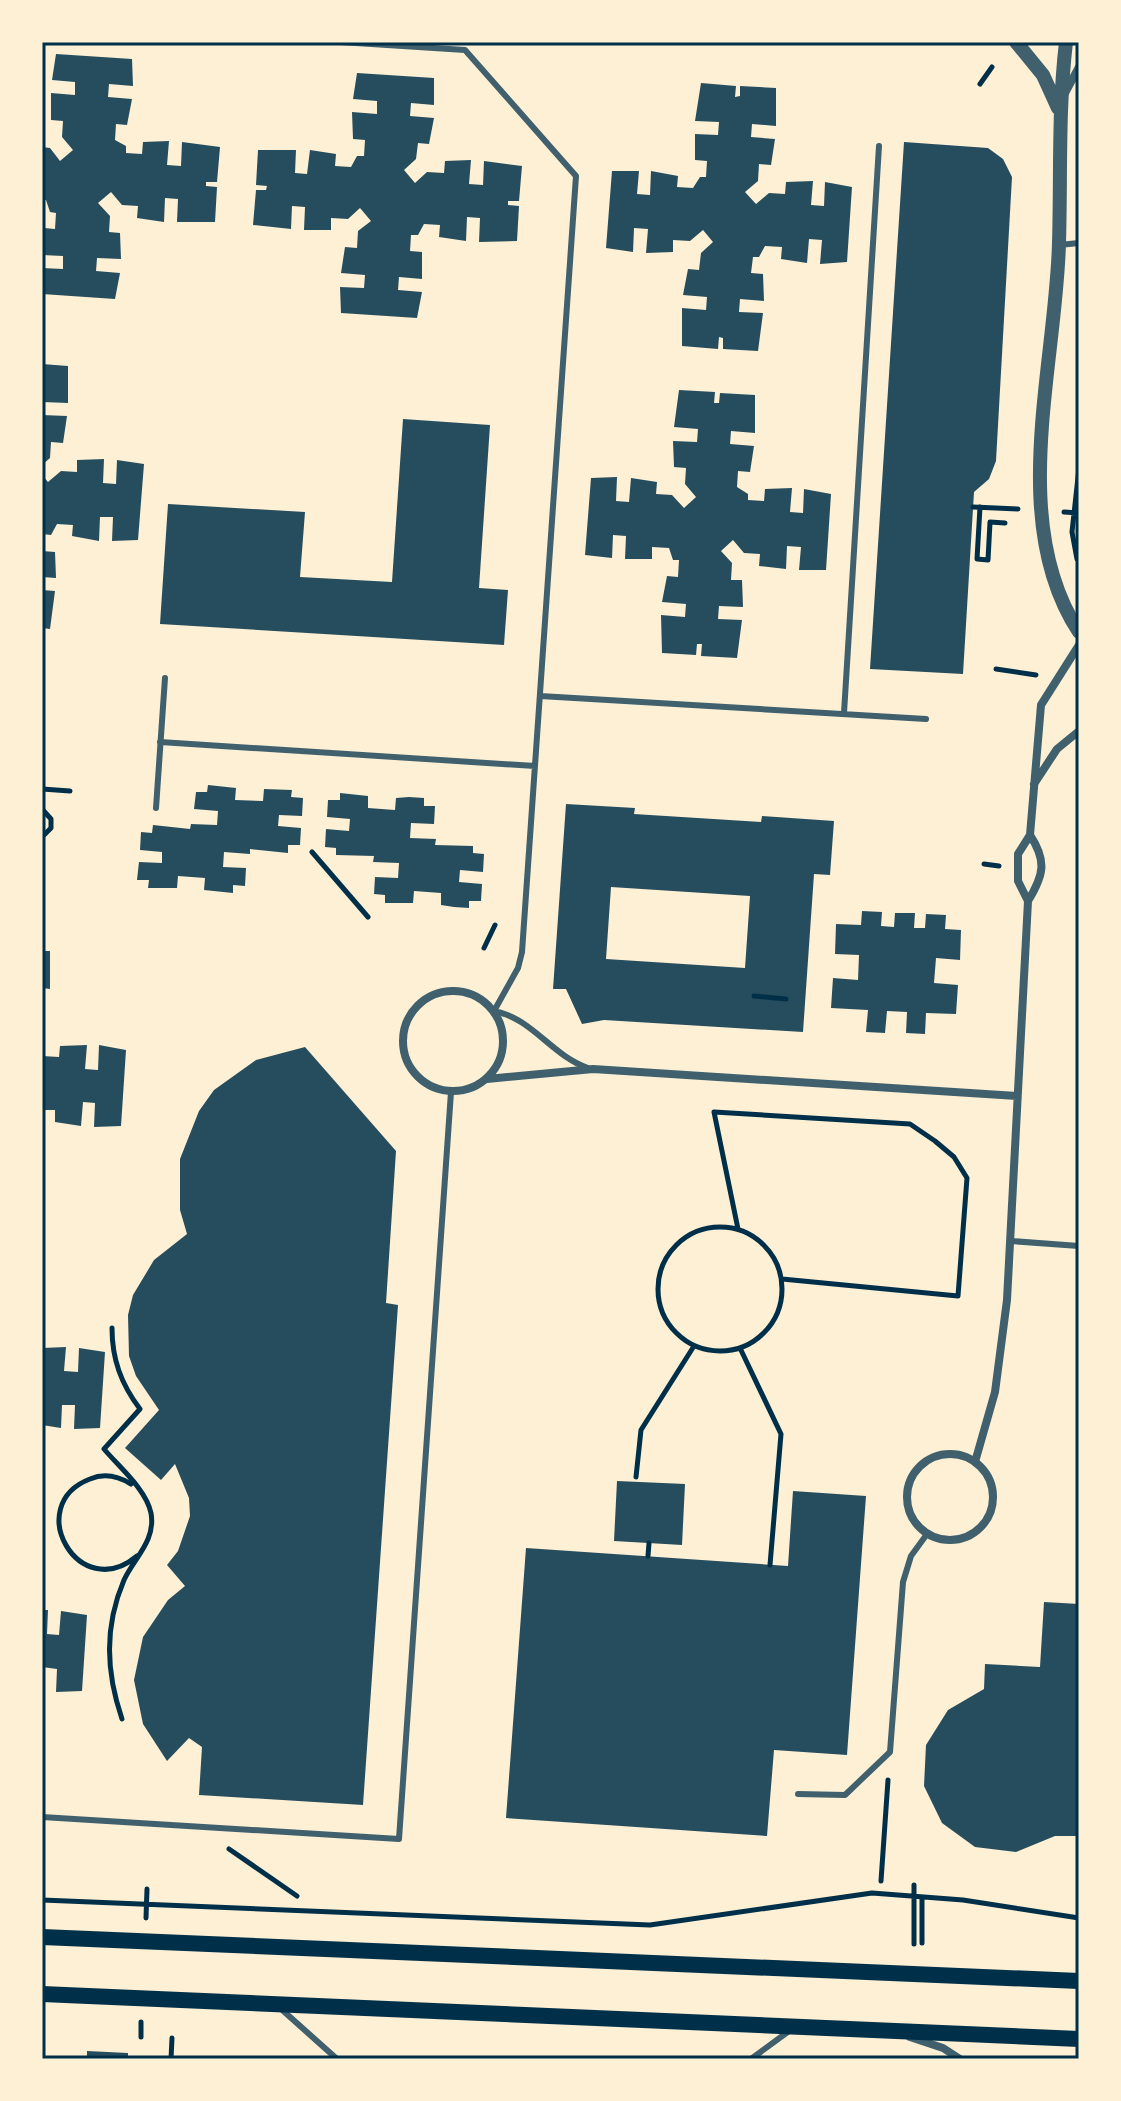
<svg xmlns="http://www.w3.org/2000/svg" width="1121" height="2101" viewBox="0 0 1121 2101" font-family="Cabin,sans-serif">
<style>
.building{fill:#264d5e;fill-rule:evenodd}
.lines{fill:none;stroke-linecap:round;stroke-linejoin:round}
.path{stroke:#003049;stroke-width:5}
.service{stroke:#3f606c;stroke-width:6}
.minor{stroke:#3f606c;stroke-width:8}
.tertiary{stroke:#3f606c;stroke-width:14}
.secondary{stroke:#003049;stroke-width:16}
.neatline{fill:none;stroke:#003049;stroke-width:3}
</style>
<rect width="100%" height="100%" fill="#fdf0d5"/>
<!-- building -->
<path class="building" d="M56,54L132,59L133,86L109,84L108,97L132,99L127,125L116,124L115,140L126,146V153L142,154L143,142L169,141L167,165L181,166L182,142L220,147L217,182H206V186L217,187L215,222H177L178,199L165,198L164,222L137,218L138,206L122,205L111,192L98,203L110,216L109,232L120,233L121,259L97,258L96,271L120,273L115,299L42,294V268L63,269V256L42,255L44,228L55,229L56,213L50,212L46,200H42V147L50,148L60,161L73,150L62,137L63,121L51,120V93L75,95V82L52,80Z
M357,73L434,78V105L411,103L410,116L434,118L429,144L418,143L416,159L404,170L415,183L427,172L444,173L445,161L471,160L469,184L483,185L484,161L522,166L519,201H508V205L519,206L517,241L479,242L480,218L467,217L466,241L439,237L440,225L424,224L418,235H411L410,251L422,252V279L399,277L398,290L422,292L417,318L341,313L340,287L364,288L365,275L341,273L345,247L357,248L358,231L371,221L360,208L348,219L331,218V230H304L305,207L292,206L291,229L253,225L256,190H266L267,186L256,185L258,150H296L295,173L307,174L310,150L336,154L335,166L351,167L357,156H364L365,140L353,139L352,112L377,114V101L353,99Z
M701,83L736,86L735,97L740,96V86L776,88V126L752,124L751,137L775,139L771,165L759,164L758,181L745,192L756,204L769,193L785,194L786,182L813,181L811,205L824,206L825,182L852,187L847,262L820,264L822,240L809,239L807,263L781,259L782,247L765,246L759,257H753L751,273L763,274L764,301L740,299L739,312L763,313L758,351L723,349V338L719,337L718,349L682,346V308L706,310L707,297L683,295L688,269L699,270L701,253L713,242L703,230L690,241L673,240V252L646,253L648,229L634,228L633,252L606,248L612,171H639L637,194L650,195L651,171L678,176L677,187L693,188L700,177H706L707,161L695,160V134L718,135L719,122L695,121Z
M904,142L988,148L1003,159L1012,177L996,461L989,479L974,492L963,674L870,669Z
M42,364L68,366V403L42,402Z
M679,390L715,392L714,403H719L720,393L755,395V433L731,431L730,444L754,446L750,472L738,471L737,487L748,494V500L764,501L765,489L792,488L790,512L803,513L804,489L831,494L826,570H799L801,547L787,546L786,569L759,566L760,554L744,553L733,540L721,551L732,563L731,580H742L743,607L719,606L718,619L742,620L737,658L701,656L702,644H697L696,655L662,653L661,615L685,617L686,604L662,602L667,576L678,577L679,560H673L669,548L652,547V559H625L626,536L613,535L612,558L585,555L591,478L617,477L616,501L629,502L631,478L657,482L656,494L672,495L684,508L696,497L685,484L686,468L674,467L673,441L697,442L698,429L674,427Z
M42,415L67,416L63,443L51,442L50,458L42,465Z
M403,419L490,425L479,588L508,590L504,645L160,624L168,504L305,512L300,577L392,582Z
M104,459L103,483L116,484L117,460L144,464L138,540L112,541L113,517H100L99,541L72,536L73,525L57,524L51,535L42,534V475L48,482L61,471L77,472V460Z
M42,551L55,552L56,578L42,577Z
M42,590L55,591L50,629L42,628Z
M208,785L236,788L235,800L263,801L264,789L292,790L291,797L303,798L302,816L279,815L278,826L301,828L300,845H288V853L250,849V854L224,852L223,867L246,868L245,886L233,885V893L204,890L205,878L178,876L177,888H148L149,880H137L139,862L162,863V852L140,850L141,832L152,833L153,825L190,829L191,824L217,825L218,811L194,809L196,792H207Z
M340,793L368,796V808L395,810L396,798L409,797L424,798V806H435L434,824L411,823L410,838L436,839L435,845L473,846V853L484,854L483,872L460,870L459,882L482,884L481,901H469V908L454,907L441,905V893L414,891L413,903H385V895L374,894L375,877L398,878L399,863L373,862L374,856L336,855V848L325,847L326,829L349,831L350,819L327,817L328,800H340Z
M566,804L635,808L634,814L761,822L762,816L834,821L830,875L814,874L803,1032L604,1020L582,1024L566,989H553ZM611,887L750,896L745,968L606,959Z
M862,911L882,912L881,926L894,927L895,913H915L914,928H925L926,914L946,915L945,929L961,930L960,960L936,958L934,983L958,985L956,1014L926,1013L925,1034L906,1033L907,1012L887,1011L885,1033L866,1032L868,1010L831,1008L833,978L858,980L859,955L835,954L836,924L861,925Z
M42,951H50V989L42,988Z
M87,1045L85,1069L98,1070L99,1045L126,1050L121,1126L94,1127L95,1103L83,1102L81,1126L55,1122V1110H42V1056L59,1057L60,1046Z
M305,1047L396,1151L386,1303L398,1305L363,1805L199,1795L202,1747L189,1738L167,1761L143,1724L134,1680L143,1637L168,1600L185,1586L167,1565L178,1551L190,1516L189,1498L175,1464L161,1480L125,1448L159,1410L136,1376L129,1356L128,1315L133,1295L154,1260L187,1234L180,1210V1159L199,1111L214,1090L256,1060Z
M66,1347L64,1371L78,1372L79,1348L105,1352L100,1428L74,1429L75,1405H62L61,1428L42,1425V1348Z
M617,1481L685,1484L682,1545L614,1541Z
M793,1491L866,1496L847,1755L774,1750L767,1836L506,1818L526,1548L788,1566Z
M1044,1602L1079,1604V1836H1055L1016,1852L975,1847L942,1823L924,1786L926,1745L948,1710L984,1689L985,1664L1040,1667Z
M42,1610H48L47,1634L59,1635L61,1611L87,1615L82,1691L56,1692L57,1669L42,1667Z
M87,2051L128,2053V2059H87Z"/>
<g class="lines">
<!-- path -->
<path class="path" d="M980,84L992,67
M973,507L1018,509
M980,507L977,559L988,560L990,522L1005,523
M1064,512L1079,513
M1077,559L1072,532L1079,468
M996,669L1036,675
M42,789L70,791
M42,809L51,819V828L42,837
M312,852L368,917
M984,864L999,866
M484,948L495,925
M754,996L786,999
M658 1289a62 62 0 1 1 124 0a62 62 0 1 1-124 0Z
M738,1229L714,1112L910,1124L935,1141L954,1157L967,1178L958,1296L782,1279
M112,1328C112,1359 121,1384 140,1409L104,1449C119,1467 146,1489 151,1513C156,1541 134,1558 124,1580C104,1627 106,1672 122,1719
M740,1348L781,1434L770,1565
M636,1477L641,1430L694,1346
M131,1484C118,1476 104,1473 90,1479C22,1505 79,1605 137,1556
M648,1556L649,1543
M229,1849L297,1896
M881,1881L888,1780
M914,1885V1944
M922,1897V1943
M42,1900L650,1925L872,1893L963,1900L1079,1918
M146,1918L147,1889
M141,2037V2022
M171,2059L172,2038"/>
<!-- service -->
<path class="service" d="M340,42L465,50L576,176L522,952L518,968L494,1011C532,1018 552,1056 588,1068
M1059,245L1079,243
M540,696L926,719
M844,713L879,146
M160,742L535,766
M156,808L165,678
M1011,1241L1079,1246
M798,1794L845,1795L890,1752L903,1582L911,1556L927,1534
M42,1817L399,1839L451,1092
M280,2008L337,2059
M751,2059L789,2031"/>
<!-- minor -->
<path class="minor" d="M1065,93L1079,67
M1034,784L1057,749L1079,731
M1028,901L1018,881V854L1030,835L1041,705L1079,645
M403 1041a50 50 0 1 1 100 0a50 50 0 1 1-100 0Z
M487,1079L593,1069L1017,1096
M907 1497a43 43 0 1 1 86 0a43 43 0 1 1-86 0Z
M975,1462L995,1392L1007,1300L1028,901C1044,875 1047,861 1030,835
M910,2037L943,2048L960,2059"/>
<!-- tertiary -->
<path class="tertiary" d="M1016,42L1043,75L1058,108
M1066,42C1058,111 1061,174 1059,243C1056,366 1007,523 1079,632"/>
<!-- secondary -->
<path class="secondary" d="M42,1937L1079,1981
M42,1994L1079,2039"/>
</g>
<!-- border -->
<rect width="1121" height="2101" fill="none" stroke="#fdf0d5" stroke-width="88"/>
<rect x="44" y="44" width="1033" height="2013" class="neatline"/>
</svg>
